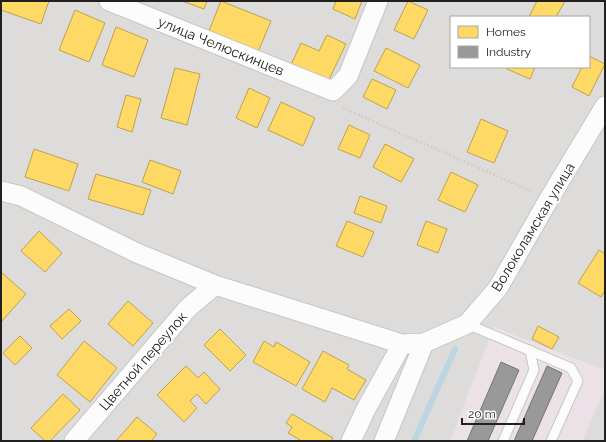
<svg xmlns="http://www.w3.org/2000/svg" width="606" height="442" viewBox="0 0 606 442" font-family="Raleway,sans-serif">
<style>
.residential{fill:#dddcda;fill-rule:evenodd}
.industrial{fill:#ebe1e6}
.homes{fill:#ffd966;stroke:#bca251}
.industry{fill:#999;stroke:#757575}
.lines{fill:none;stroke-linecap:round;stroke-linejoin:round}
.stream{stroke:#bcd6e1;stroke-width:6}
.lane-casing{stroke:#c7c6c4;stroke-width:11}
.street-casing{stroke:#c7c6c4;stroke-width:21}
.path{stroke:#d7cac7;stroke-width:2.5;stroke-dasharray:2 2;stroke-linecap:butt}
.lane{stroke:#fcfcfc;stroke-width:9}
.street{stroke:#fcfcfc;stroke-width:19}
.labels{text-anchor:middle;stroke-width:4;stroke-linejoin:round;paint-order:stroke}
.street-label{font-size:14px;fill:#202020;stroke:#fff}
</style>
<rect width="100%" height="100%" fill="#eeece8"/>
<!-- residential -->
<path class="residential" d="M1,1H605V441H1ZM451,17H589V67H451Z"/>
<!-- industrial -->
<path class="industrial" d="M494,327L605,370V387L583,441H450Z"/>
<!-- homes -->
<path class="homes" d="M1,1H49L41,24L1,10Z
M182,1H207L204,9Z
M221,1L271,21L258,52L209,31Z
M336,1H362L355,19L333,9Z
M408,1L428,10L414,39L394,30Z
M537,1H565L556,17H529Z
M75,10L105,23L89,62L59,50Z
M116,27L148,40L134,77L102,65Z
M327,35L346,44L327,84L290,67L301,43L319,51Z
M386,48L420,65L408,88L374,71Z
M589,56L605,64L589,96L572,87L582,67H589Z
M508,67H535L530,79L507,69Z
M175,68L200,74L187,125L161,118Z
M372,79L396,90L387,109L363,97Z
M249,88L270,98L257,128L236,118Z
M126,95L141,99L132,132L117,127Z
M281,102L315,118L303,146L268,130Z
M481,119L508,131L494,163L467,152Z
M349,125L370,135L360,158L338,149Z
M385,144L414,159L401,182L373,167Z
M34,149L78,164L69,191L25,177Z
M150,160L181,171L173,194L142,182Z
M451,172L478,185L465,212L438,200Z
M96,174L151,190L143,215L88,199Z
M360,196L387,206L381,223L354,213Z
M347,221L374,232L363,257L336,246Z
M426,221L447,229L438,253L417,245Z
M39,231L62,253L45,272L21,251Z
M599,250L605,254V290L601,297L578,283Z
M2,273L26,294L2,321L1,320V275Z
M128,301L153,323L133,346L108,324Z
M69,309L81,321L62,339L50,326Z
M538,326L559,337L552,349L532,339Z
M220,329L246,355L230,371L204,345Z
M20,336L32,348L15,365L3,353Z
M84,341L117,368L90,402L57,375Z
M264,341L274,347L276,342L310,362L296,386L253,362Z
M323,351L349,365L347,369L366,380L354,400L332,388L325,402L302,389Z
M186,366L198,378L204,372L220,389L206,404L197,394L190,401L197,408L184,422L157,395Z
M63,394L80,410L50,441H45L31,428Z
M292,414L333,438L331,441H302L288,433L292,427L286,423Z
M137,417L157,434L151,441H116Z"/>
<!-- industry -->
<path class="industry" d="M501,362L519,370L488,441H467Z
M547,366L562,373L532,441H514Z"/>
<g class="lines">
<!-- stream -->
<path class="stream" d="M414,441L455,349"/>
<defs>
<path id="lane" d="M467,324L571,368L578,381L551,441
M503,441L534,370L530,350"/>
<path id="street" d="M109,1L333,91L348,76L378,1
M1,191L21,196L137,253L215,285L402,344L424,343L467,324L498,288L549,199L605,106
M74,441L188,308L215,285
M351,441L366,409L402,344
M384,441L424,343"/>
</defs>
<!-- lane casing -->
<use href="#lane" class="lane-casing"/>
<!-- street casing -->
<use href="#street" class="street-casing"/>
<!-- path -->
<path class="path" d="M343,108L531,191"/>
<!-- lane -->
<use href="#lane" class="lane"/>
<!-- street -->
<use href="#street" class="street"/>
</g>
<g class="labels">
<!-- street labels -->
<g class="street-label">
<text transform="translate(221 46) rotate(22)" y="5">улица Челюскинцев</text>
<text transform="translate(533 227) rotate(-59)" y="5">Волоколамская улица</text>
<text transform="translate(143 361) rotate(-49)" y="5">Цветной переулок</text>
</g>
</g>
<!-- border -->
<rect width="606" height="442" fill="none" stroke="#202020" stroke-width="4"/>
<!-- legend -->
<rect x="450" y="16" width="140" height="52" fill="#ffffff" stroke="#a6a6a6"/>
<rect x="458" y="26" width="20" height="12" fill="#ffd966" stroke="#a6a6a6"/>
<text x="486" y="36" font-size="12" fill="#202020">Homes</text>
<rect x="458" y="46" width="20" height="12" fill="#999999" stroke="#a6a6a6"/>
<text x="486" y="56" font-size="12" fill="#202020">Industry</text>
<!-- scale -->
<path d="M462 418v6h62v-6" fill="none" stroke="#202020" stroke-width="2"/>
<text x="468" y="418" font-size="12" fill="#202020" stroke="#ffffff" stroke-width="3" paint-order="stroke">20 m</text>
</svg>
